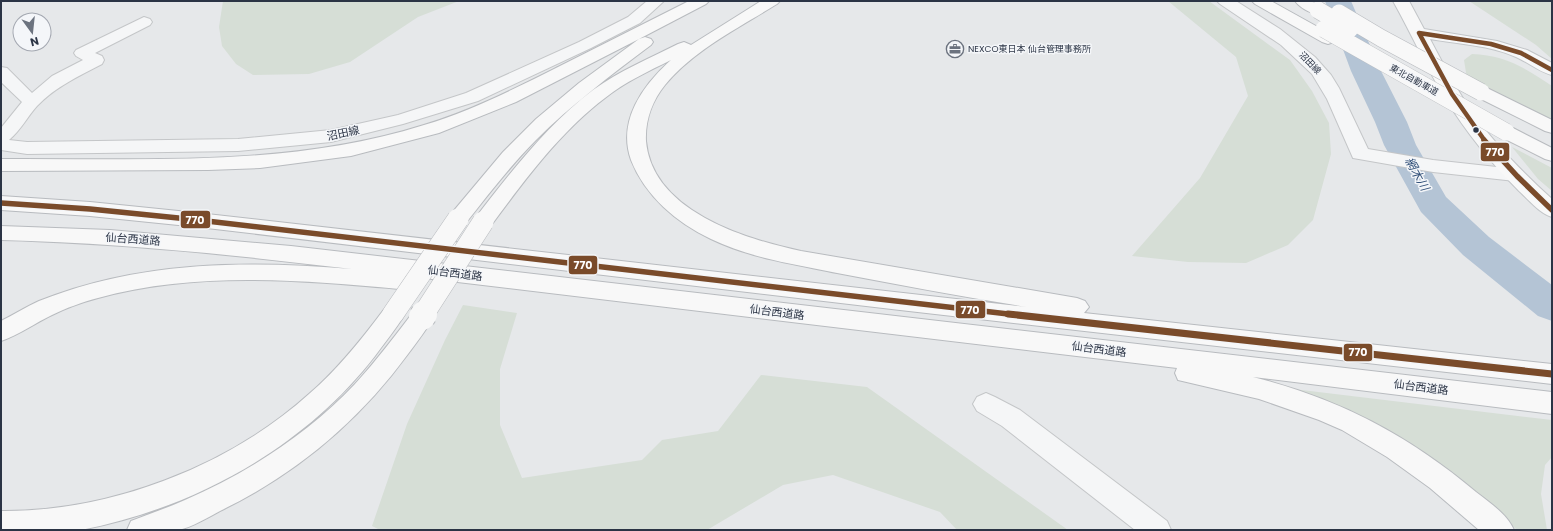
<svg xmlns="http://www.w3.org/2000/svg" width="1553" height="531" viewBox="0 0 1553 531" font-family="Poppins,'Noto Sans JP',sans-serif">
<style>
.green{fill:#d6ded6}
.lines{fill:none;stroke-linecap:round;stroke-linejoin:round}
.river{fill:#b4c4d5;fill-rule:evenodd}
.minor-casing{stroke:#c4c6c8;stroke-width:2}
.major-casing{stroke:#c2c5c8;stroke-width:2}
.highway-casing{stroke:#b8bbbf;stroke-width:2}
.minor{fill:#f5f6f7;fill-rule:evenodd}
.major{fill:#f8f8f8;fill-rule:evenodd}
.highway{fill:#f8f8f8;fill-rule:evenodd}
.highway-bridge-far2-casing{stroke:#b8bbbf;stroke-width:18;stroke-linecap:butt}
.highway-bridge-far1-casing{stroke:#b8bbbf;stroke-width:22;stroke-linecap:butt}
.highway-bridge-casing{stroke:#b8bbbf;stroke-width:28;stroke-linecap:butt}
.highway-bridge-far2{stroke:#f8f8f8;stroke-width:17}
.highway-bridge-far1{stroke:#f8f8f8;stroke-width:21}
.highway-bridge{stroke:#f8f8f8;stroke-width:26}
.bus-1-far2-casing{stroke:#f4f6f9;stroke-width:7}
.bus-1-far1-casing{stroke:#f4f6f9;stroke-width:8}
.bus-1-casing{stroke:#f4f6f9;stroke-width:10}
.bus-1-far2{stroke:#7a4b2a;stroke-width:4.5}
.bus-1-far1{stroke:#7a4b2a;stroke-width:5.5}
.bus-1{stroke:#7a4b2a;stroke-width:7}
.bus-dot{fill:#2b3445;stroke:#f4f6f9;stroke-width:1.5}
.labels{text-anchor:middle;stroke-width:3;stroke-linejoin:round;paint-order:stroke}
.far-poi-label{font-size:9px;fill:#2b3445;stroke:#f4f6f9;text-anchor:start}
.far-street-label{font-size:9px;fill:#2b3445;stroke:#f4f6f9}
.street-label{font-size:11px;fill:#2b3445;stroke:#f4f6f9}
.water-label{font-size:12px;font-style:italic;fill:#34527a;stroke:#f4f6f9}
.line-badge{stroke:#f4f6f9;stroke-width:1.5}
.badge-label{font-size:11px;text-anchor:middle;font-weight:bold;fill:#fff}
</style>
<rect width="100%" height="100%" fill="#e6e8ea"/>
<!-- green -->
<path class="green" d="M223,1H459L418,17L350,62L309,74L253,75L236,64L222,46L219,27Z
M1168,1H1209L1290,60L1312,91L1329,123L1331,154L1313,220L1288,245L1246,263L1188,262L1132,256L1200,178L1248,96L1236,57Z
M1469,1H1552V59L1536,45Z
M1472,54C1504,55 1526,68 1552,86V122L1467,79L1464,60Z
M1512,147L1552,168V191L1538,179Z
M463,305L517,313L500,369V425L522,478L642,460L662,440L718,431L761,375L867,387L1068,530H957L940,512L833,475L783,485L707,530H380L372,526L407,424L445,340Z
M1285,388L1552,420V457L1545,465L1541,494L1547,530H1517L1489,504Z"/>
<g class="lines">
<!-- river -->
<path class="river" d="M1325,1H1351L1381,71L1407,122L1416,145L1446,197L1489,237L1552,285V321L1538,316L1463,255L1421,212L1384,145L1375,122L1351,71Z"/>
<defs>
<path id="minor" d="M647,1H664L640,23L591,48L478,101L403,124L331,142L238,151L27,154L1,150V128L22,102L1,82V67L7,68L32,93L52,76L83,60L76,56L74,53L76,50L144,17L150,19L152,22L150,25L95,53L102,56L104,60L102,64C79,76 55,87 37,106C27,117 21,130 9,140L27,142L238,139L331,130L398,115L466,93L579,42L628,17Z
M1217,1H1236L1280,29L1315,57L1331,75L1339,88L1368,149L1433,160L1515,169L1522,171L1525,175L1522,179L1515,181L1433,172L1353,158L1327,99L1312,74L1281,45L1220,4Z
M986,393L995,397L1020,410L1167,521L1171,530H1135L1002,426L977,411L973,404L977,397Z"/>
<path id="major" d="M1393,1H1409L1424,29L1497,41L1527,50L1552,63V75C1539,72 1528,62 1516,57C1489,45 1458,44 1430,39C1443,64 1456,88 1471,111C1494,143 1522,172 1552,199V217C1539,213 1529,200 1519,191C1491,163 1466,132 1445,98C1426,67 1411,33 1393,1Z"/>
<path id="highway" d="M689,1H709L706,4L639,39L645,37L651,39L653,42L651,45C611,75 571,105 536,140C510,166 488,195 465,224L458,226L451,224L448,219L451,214L503,152L536,119L579,83L639,39L516,102L439,133L351,156L260,168L208,170L1,171V159C142,158 288,168 424,125C471,111 516,88 560,66C603,44 646,23 689,1Z
M761,1H780L777,4C740,27 692,51 665,85C652,101 645,121 646,141C652,211 745,239 801,251L1077,298L1085,301L1089,307L1084,313L1552,364V384L900,310L198,227L90,216L1,210V196L90,202L198,213L1027,307C964,297 900,285 837,273C794,264 750,258 711,239C677,223 645,196 631,160C617,121 643,85 671,60C649,71 625,82 605,98C560,132 523,182 490,227L483,229L476,227L473,222L476,217C509,174 549,123 593,90C619,71 650,58 678,44L684,42L691,45Z
M1252,1H1271L1334,36L1336,39L1334,42L1328,44L1322,42L1255,4Z
M1295,1C1307,1 1318,0 1326,10L1323,13C1314,16 1301,9 1295,1Z
M1481,87L1487,88L1552,120V133L1545,131L1475,96L1472,92L1475,88Z
M1506,126L1513,128L1552,148V161L1545,159L1499,136L1497,132L1499,128Z
M1,226L110,230L291,246L1552,392V414L1253,377C1340,399 1408,435 1476,492C1490,503 1507,514 1514,530H1479L1430,488L1387,457L1342,430L1319,420L1259,399L1178,380L1175,373L1177,368L407,276L410,281L407,287L399,289C299,280 196,271 98,298C83,302 66,308 52,315C35,323 19,335 1,341V321C13,315 26,307 39,301C138,261 246,260 352,269C235,255 119,243 1,240Z
M393,305L401,308L405,314C396,329 385,342 375,356C304,448 194,508 81,530H1V511C109,512 228,467 309,394C338,369 362,339 385,308Z
M422,308L430,311L434,317C426,330 417,342 408,354C359,421 296,474 222,510C210,516 191,528 178,530C164,531 142,530 127,530L131,521C149,514 167,508 185,500C247,473 308,434 355,384C376,361 395,336 414,311Z"/>
</defs>
<!-- minor casing -->
<use href="#minor" class="minor-casing"/>
<!-- major casing -->
<use href="#major" class="major-casing"/>
<!-- highway casing -->
<use href="#highway" class="highway-casing"/>
<!-- minor -->
<use href="#minor" class="minor"/>
<!-- major -->
<use href="#major" class="major"/>
<!-- highway -->
<use href="#highway" class="highway"/>
<defs>
<path id="highway-bridge-far2" d="M1318,10L1350,29
M1339,13L1381,38L1481,92
M1324,29L1506,132"/>
<path id="highway-bridge-far1" d="M393,314L458,219
M423,315L483,222"/>
<path id="highway-bridge" d="M422,317L424,314"/>
</defs>
<!-- highway-bridge-far2 casing -->
<use href="#highway-bridge-far2" class="highway-bridge-far2-casing"/>
<!-- highway-bridge-far1 casing -->
<use href="#highway-bridge-far1" class="highway-bridge-far1-casing"/>
<!-- highway-bridge casing -->
<use href="#highway-bridge" class="highway-bridge-casing"/>
<!-- highway-bridge-far2 -->
<use href="#highway-bridge-far2" class="highway-bridge-far2"/>
<!-- highway-bridge-far1 -->
<use href="#highway-bridge-far1" class="highway-bridge-far1"/>
<!-- highway-bridge -->
<use href="#highway-bridge" class="highway-bridge"/>
<defs>
<path id="bus-1-far2" d="M1419,33L1452,94L1485,141
M1419,33L1491,44L1521,53L1552,70"/>
<path id="bus-1-far1" d="M1484,140L1517,176L1552,210
M1,203L90,209L198,220L1017,315"/>
<path id="bus-1" d="M1008,314L1552,374"/>
</defs>
<!-- bus-1-far2 casing -->
<use href="#bus-1-far2" class="bus-1-far2-casing"/>
<!-- bus-1-far1 casing -->
<use href="#bus-1-far1" class="bus-1-far1-casing"/>
<!-- bus-1 casing -->
<use href="#bus-1" class="bus-1-casing"/>
<!-- bus-1-far2 -->
<use href="#bus-1-far2" class="bus-1-far2"/>
<!-- bus-1-far1 -->
<use href="#bus-1-far1" class="bus-1-far1"/>
<!-- bus-1 -->
<use href="#bus-1" class="bus-1"/>
</g>
<!-- icons -->
<defs>
<symbol id="office-ring" viewBox="-11 -11 22 22"><circle r="9.5" fill="#f4f6f9" stroke="#6c737f" stroke-width="1.5"/><path d="M-6-3h4V-5.5h4V-3h4V5H-6ZM-1-4.5V-3h2v-1.5ZM-6 0V1H6V0Z" fill="#6c737f"/></symbol>
</defs>
<g fill-rule="evenodd">
<use href="#office-ring" x="945" y="39" width="20" height="20"/>
</g>
<!-- markers -->
<circle class="bus-dot" cx="1476" cy="130" r="3.5"/>
<g class="labels">
<!-- far-poi labels -->
<g class="far-poi-label">
<text x="968" y="52">NEXCO東日本 仙台管理事務所</text>
</g>
<!-- far-street labels -->
<g class="far-street-label">
<text transform="translate(1310 63) rotate(46)" y="3">沼田線</text>
<text transform="translate(1414 80) rotate(29)" y="3">東北自動車道</text>
</g>
<!-- street labels -->
<g class="street-label">
<text transform="translate(343 133) rotate(-12)" y="4">沼田線</text>
<text transform="translate(133 239) rotate(4)" y="4">仙台西道路</text>
<text transform="translate(455 273) rotate(7)" y="4">仙台西道路</text>
<text transform="translate(777 312) rotate(7)" y="4">仙台西道路</text>
<text transform="translate(1099 349) rotate(7)" y="4">仙台西道路</text>
<text transform="translate(1421 387) rotate(7)" y="4">仙台西道路</text>
</g>
<!-- water labels -->
<g class="water-label">
<text transform="translate(1417 174) rotate(61)" y="4">網木川</text>
</g>
</g>
<g class="line-badge">
<rect x="1480" y="142" width="30" height="20" rx="4" fill="#7a4b2a"/>
<rect x="180" y="210" width="31" height="19" rx="4" fill="#7a4b2a"/>
<rect x="568" y="255" width="30" height="20" rx="4" fill="#7a4b2a"/>
<rect x="955" y="300" width="31" height="19" rx="4" fill="#7a4b2a"/>
<rect x="1343" y="343" width="30" height="19" rx="4" fill="#7a4b2a"/>
</g>
<g class="badge-label">
<text x="1495" y="156">770</text>
<text x="195" y="224">770</text>
<text x="583" y="269">770</text>
<text x="970" y="314">770</text>
<text x="1358" y="356">770</text>
</g>
<!-- border -->
<rect width="1553" height="531" fill="none" stroke="#2b3445" stroke-width="4"/>
<!-- north arrow -->
<g transform="translate(32 32) rotate(165)"><circle r="19" fill="#f4f6f9" stroke="#a4a8b1"/>
<path d="M0-3L7 15L0 10L-7 15Z" fill="#6c737f"/>
<text y="-6" font-size="11" font-weight="bold" text-anchor="middle" fill="#2b3445">N</text>
</g>
</svg>
